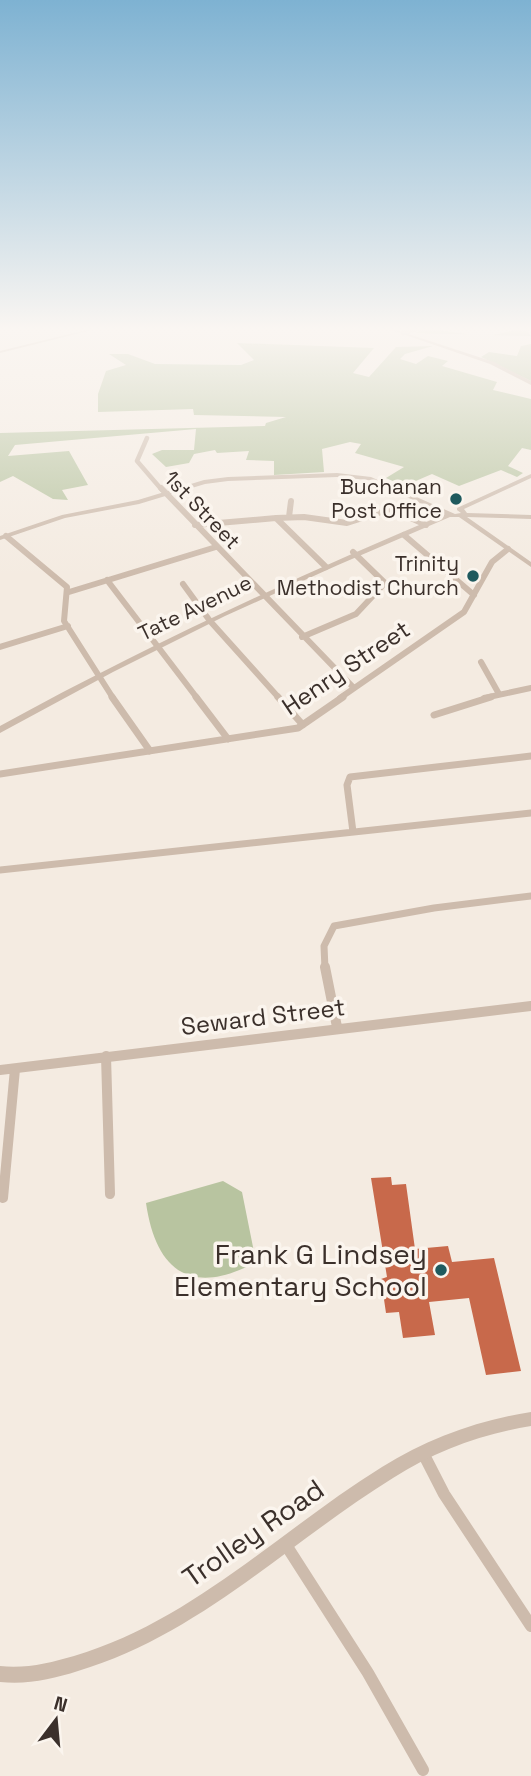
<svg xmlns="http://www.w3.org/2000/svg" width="531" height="1776" viewBox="0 0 531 1776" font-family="'Space Grotesk',sans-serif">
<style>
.green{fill:#b8c4a0}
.building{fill:#c8694b}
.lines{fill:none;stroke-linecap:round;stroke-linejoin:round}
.minor-far4{stroke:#cdbbac;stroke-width:4.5}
.minor-far3{stroke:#cdbbac;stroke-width:6}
.minor-far2{stroke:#cdbbac;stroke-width:7}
.minor-far1{stroke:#cdbbac;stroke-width:10}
.minor{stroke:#cdbbac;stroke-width:12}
.tertiary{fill:#cdbbac;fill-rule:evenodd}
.poi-dot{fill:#1f5a5e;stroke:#fbf5ee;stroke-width:2.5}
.labels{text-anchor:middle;stroke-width:7;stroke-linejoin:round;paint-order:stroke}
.far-poi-label{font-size:21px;fill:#3b302b;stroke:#fbf5ee;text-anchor:end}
.far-street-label{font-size:21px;fill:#3b302b;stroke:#fbf5ee}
.street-label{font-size:24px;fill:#3b302b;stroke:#fbf5ee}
.near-poi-label{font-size:28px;fill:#3b302b;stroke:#fbf5ee;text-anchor:end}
.near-street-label{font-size:28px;fill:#3b302b;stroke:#fbf5ee}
</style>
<rect width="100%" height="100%" fill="#f4ebe1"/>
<!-- green -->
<path class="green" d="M422,329C445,329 465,336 488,335C503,335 509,329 526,329L531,336L416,333Z
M237,343L374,348L353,373L369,377L396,347L433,346L405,354L400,359L416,364L428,356L448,361L442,366L497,382L493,390L531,399V450L522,448L508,466L523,473L517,477L501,470L459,486L432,474L404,486L386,478L404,467L355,453L361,444L350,442L322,449L324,472L274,475V461L246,460L249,451L217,453L215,450L194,454L189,463L166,467L152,454L162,450H194L196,429L15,445L8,456L69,451L88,485L62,490L68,500L53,499L13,476L0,482V433L265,426L266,423L286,417L194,415L193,409L98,412V394L106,371L126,365L109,354H128L155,364L241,365L254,360Z
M531,344V381L481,357L489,352L517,356L521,346Z
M223,1181L242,1192L256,1262C192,1297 156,1272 146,1203Z"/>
<!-- building -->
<path class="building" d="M391,1177L392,1185L406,1184L415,1249L448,1246L452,1262L494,1258L521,1371L486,1375L469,1298L429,1302L435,1335L403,1338L399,1312L386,1313L381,1279L387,1277L371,1178Z"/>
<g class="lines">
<!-- minor-far4 -->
<path class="minor-far4" d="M403,333L416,329
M147,438L137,461L162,490"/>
<!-- minor-far3 -->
<path class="minor-far3" d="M161,488L353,687
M289,517L291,501
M276,518L304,517L347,523L391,509L426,525
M195,525L276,518L326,567
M404,535L474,595
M6,536L67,587L64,621L113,698
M107,580L197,698
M183,584L210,621L279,698
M69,592L216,547
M302,637L356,614L385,583L353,552
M0,647L68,626
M481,662L499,694
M340,698L464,612L492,562L508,549
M484,698L531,688"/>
<!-- minor-far2 -->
<path class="minor-far2" d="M112,697L150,751
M196,697L228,739
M278,697L303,725
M434,715L491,697
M0,774L298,728L343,697
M353,832L347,785L350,777L531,756
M0,870L531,813
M325,969L324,946L334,926L434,908L531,896"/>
<!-- minor-far1 -->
<path class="minor-far1" d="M325,967L337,1027
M106,1056L110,1194
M0,1070L531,1006
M3,1198L15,1069"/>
<!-- minor -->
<path class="minor" d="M423,1453L444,1494L531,1626
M286,1545L368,1673L423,1770"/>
<!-- tertiary -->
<path class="tertiary" d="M90,329H96L0,353V351Z
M388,329H393L494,362L531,381V385L490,364Z
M337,473L371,477L455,514L461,513L457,510V508L531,474V478L464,509L467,513L531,515V519L467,517L531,562V567L459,517H450L338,565L225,616L113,672L0,733V726C144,647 293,578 445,514L368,480L337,477L228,481L205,484L139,504L65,518L0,540V536L62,515L138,500L204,480L228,477Z
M531,1412V1426C482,1434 435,1451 393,1478C288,1543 199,1635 78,1671C53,1679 27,1685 0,1682V1666C25,1669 50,1663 74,1656C192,1621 279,1531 382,1467C427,1439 478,1420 531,1412Z"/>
</g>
<!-- sky -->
<linearGradient id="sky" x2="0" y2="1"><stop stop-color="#7eb2d2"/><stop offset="0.57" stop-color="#faf6f2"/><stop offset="1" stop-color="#faf6f2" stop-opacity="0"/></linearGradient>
<rect width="531" height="577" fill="url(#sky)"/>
<!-- markers -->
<g class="poi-dot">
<circle cx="456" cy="499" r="7"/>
<circle cx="473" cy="576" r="7"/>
<circle cx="441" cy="1270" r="7"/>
</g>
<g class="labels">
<!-- far-poi labels -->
<g class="far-poi-label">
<text x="442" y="494">Buchanan<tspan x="442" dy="24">Post Office</tspan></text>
<text x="459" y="571">Trinity<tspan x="459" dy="24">Methodist Church</tspan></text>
</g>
<!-- far-street labels -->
<g class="far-street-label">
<text transform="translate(202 510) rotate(46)" y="7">1st Street</text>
<text transform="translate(195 608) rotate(-26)" y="7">Tate Avenue</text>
</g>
<!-- street labels -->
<g class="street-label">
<text transform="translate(346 668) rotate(-34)" y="8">Henry Street</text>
<text transform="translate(263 1017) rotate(-7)" y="8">Seward Street</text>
</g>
<!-- near-poi labels -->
<g class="near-poi-label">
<text x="427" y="1264">Frank G Lindsey<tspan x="427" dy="32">Elementary School</tspan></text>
</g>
<!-- near-street labels -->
<g class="near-street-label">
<text transform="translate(253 1533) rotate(-35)" y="10">Trolley Road</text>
</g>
</g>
<!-- north arrow -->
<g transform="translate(56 1720) rotate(16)" stroke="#fbf5ee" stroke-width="5" paint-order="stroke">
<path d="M0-5L12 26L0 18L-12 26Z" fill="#3b302b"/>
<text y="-10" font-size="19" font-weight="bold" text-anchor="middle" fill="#3b302b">N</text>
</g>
</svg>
